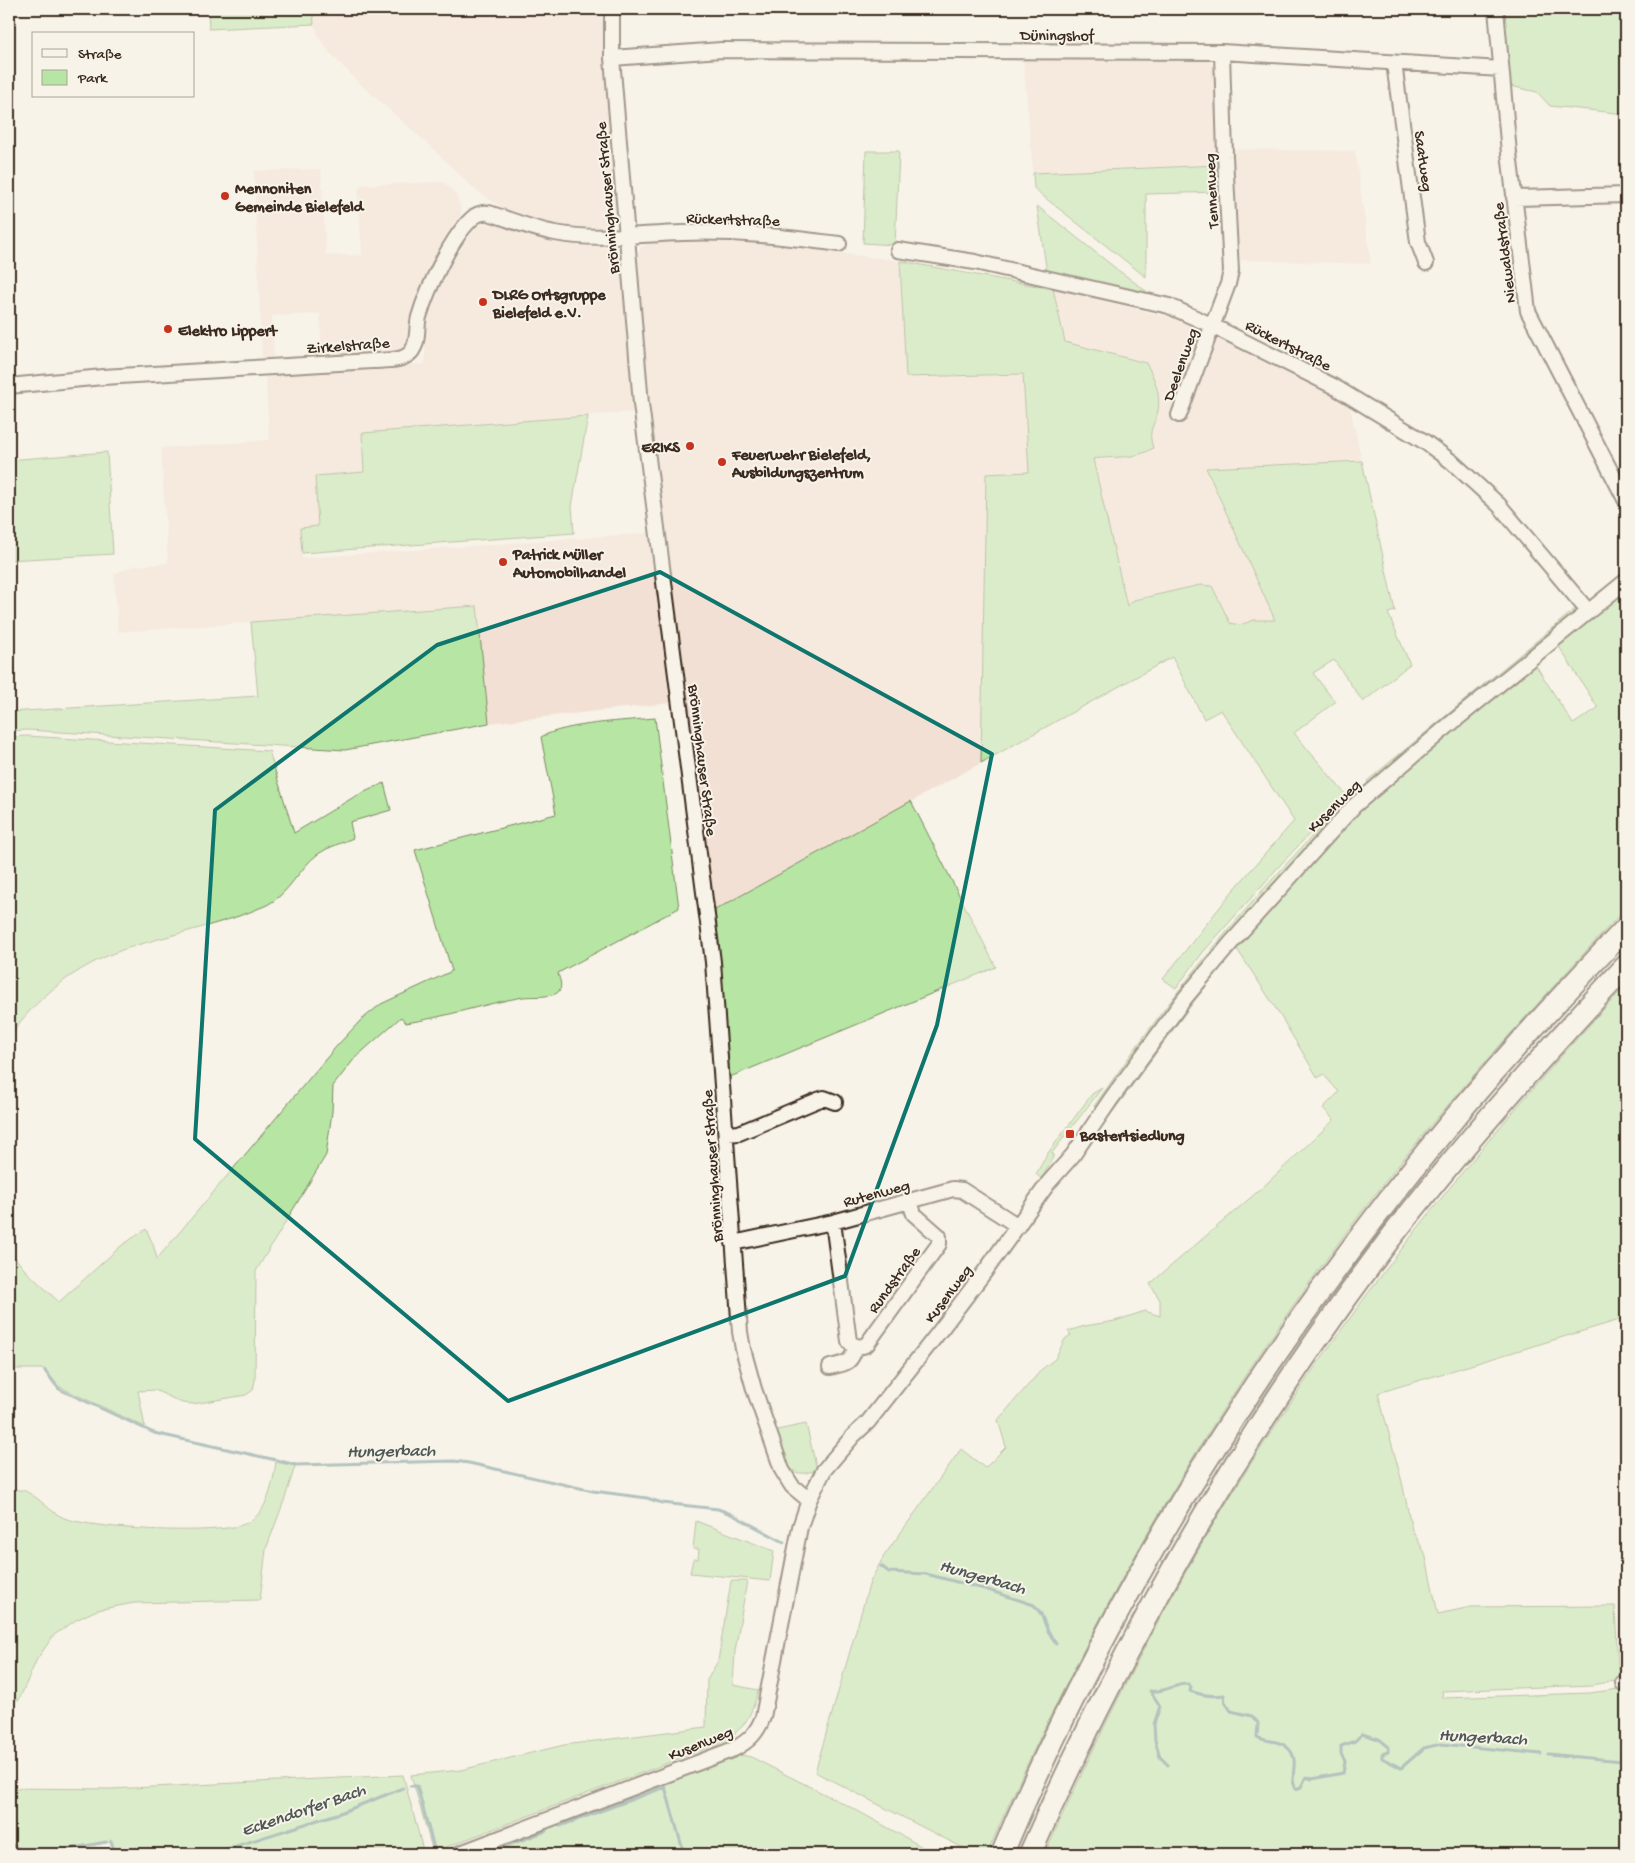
<svg xmlns="http://www.w3.org/2000/svg" width="1635" height="1863" viewBox="0 0 1635 1863" font-family="'Gochi Hand',sans-serif">
<style>
.built{fill:#f3e0d4}
.green{fill:#b7e5a4;stroke:#798861}
.lines{fill:none;stroke-linecap:round;stroke-linejoin:round}
.stream{stroke:#61898e;stroke-width:3}
.minor-casing{stroke:#3b2a1e;stroke-width:18}
.highway-casing{stroke:#3b2a1e;stroke-width:25}
.minor{stroke:#f7f3e8;stroke-width:14}
.highway{stroke:#f7f3e8;stroke-width:21}
.marked{fill:none;stroke:#0f766e;stroke-width:4;stroke-linejoin:round}
.poi-dot{fill:#c8321e;stroke:#f7f3e8;stroke-width:2}
.labels{text-anchor:middle;stroke-width:4;stroke-linejoin:round;paint-order:stroke}
.street-label{font-size:16px;fill:#3b2a1e;stroke:#f7f3e8}
.poi-label{font-size:16px;font-weight:bold;fill:#3b2a1e;stroke:#f7f3e8;text-anchor:start}
.water-label{font-size:18px;font-style:italic;fill:#4e5956;stroke:#f7f3e8}
</style>
<rect width="100%" height="100%" fill="#f7f3e8"/>
<filter id="ink" filterUnits="userSpaceOnUse"><feTurbulence type="fractalNoise" baseFrequency=".02" numOctaves="2"/><feDisplacementMap in="SourceGraphic" scale="10" xChannelSelector="R" yChannelSelector="G"/><feConvolveMatrix kernelMatrix="1 2 1 2 8 2 1 2 1" color-interpolation-filters="sRGB"/></filter>
<g filter="url(#ink)">
<!-- built -->
<path class="built" d="M313,9H603L618,210L611,222L600,229L573,227L540,221L506,210L474,189L432,148L358,82L330,53L319,38L314,24Z
M1023,58L1198,59L1210,62L1217,74L1219,165L1033,173Z
M1232,149L1355,151L1371,264L1237,260Z
M321,169L326,255H362L358,192L360,185L443,182L453,191L458,199L461,208V220L438,255L416,298L410,319L407,339L404,347L396,351L382,354L322,359L320,314L272,316L274,362H262L254,171Z
M490,222L537,236L600,245L611,252L623,270L636,412L362,433L364,472L315,476L318,527L300,528L302,558L650,533L653,535L674,699L671,703L489,723L477,606L118,632L114,574L133,566L168,563L161,448L269,440L265,372L425,364L426,320L431,298L453,261L473,231L479,225Z
M762,239L840,253L900,261L906,376L1023,374L1029,472L986,474L981,763L715,910L672,588L649,399L637,258L641,247L651,242V240Z
M1053,289L1190,322L1349,403L1362,461L1206,468L1275,620H1254L1240,625L1230,623L1212,586L1127,606L1092,459L1129,457L1149,435L1158,410L1146,362L1065,342Z"/>
<!-- green -->
<path class="green" d="M208,9H313L314,24L209,29Z
M1504,9H1626V114L1550,106L1537,92L1510,86Z
M866,151H899L895,245L863,243Z
M1219,165L1221,192L1146,194V277L1044,197L1034,188L1033,173Z
M1037,206L1114,267L1158,300L1047,273Z
M900,261L1053,289L1065,342L1146,363C1154,377 1161,393 1158,411C1154,428 1147,429 1153,448C1135,460 1113,456 1093,459L1127,606L1134,600L1200,585L1212,586L1230,623L1240,625L1254,620H1275L1206,468L1362,461L1395,611L1388,613L1410,664L1363,702L1334,660L1313,673L1335,702L1294,733L1346,795L1281,864L1204,951L1176,988L1163,979L1231,893L1294,821L1221,710L1204,719L1172,657L981,763L986,474L1029,472L1023,374L906,377Z
M588,416L572,506L574,533L302,553L300,528L318,526L315,476L364,472L362,433Z
M107,452L113,554L9,560V460Z
M1623,591H1626V908C1550,990 1474,1071 1404,1158C1234,1370 1094,1605 987,1854H969L967,1850L815,1772L870,1582L884,1556L961,1449L985,1468L1006,1447L998,1420L1042,1369L1055,1359L1065,1339L1071,1335L1068,1331L1085,1326L1115,1321L1145,1311L1160,1316V1300L1150,1284L1263,1187L1334,1120L1323,1108L1339,1092L1323,1074L1318,1078L1275,1007L1237,949L1236,944L1356,811L1531,665L1535,664L1573,724L1598,708L1558,645Z
M477,606L489,723L345,750L28,730L9,731V712L258,696L251,622Z
M1575,609L1576,615L1374,782L1368,783L1367,781Z
M655,718L679,908L558,973C559,978 563,986 559,991C555,998 531,996 523,997C483,1004 446,1017 406,1023L401,1017L355,1058L333,1086L332,1112L326,1155L256,1271L255,1380L253,1390L246,1395L193,1404L182,1403L155,1390L138,1391L145,1427L58,1386L45,1369H9V1250L25,1270L59,1302L121,1246L146,1229L153,1244L157,1259L335,1048L360,1021L381,1004L452,971L415,850L556,814L541,737C567,723 625,721 655,718Z
M27,736L269,751L294,833L354,797L384,783L391,810L350,822L353,838C342,843 328,847 318,854C299,868 289,894 267,905C220,926 169,934 122,950C77,966 35,998 9,1037V737Z
M1360,787L1363,791L1096,1108L1094,1106C1122,1067 1150,1027 1180,989C1236,918 1296,851 1360,787Z
M911,801L996,967L730,1077L715,910Z
M1232,954L1192,1004L1101,1128L1097,1125L1188,1002L1227,955Z
M1626,985V1318L1378,1393L1402,1482L1412,1530L1425,1553L1438,1614L1471,1607L1615,1606L1618,1667L1626,1679L1592,1685L1442,1691L1443,1698L1590,1693L1626,1688V1854H1045C1101,1729 1162,1606 1235,1489C1347,1308 1481,1141 1626,985Z
M1102,1088L1052,1153L1054,1155L1042,1179L1036,1174L1048,1153L1092,1094Z
M806,1424L817,1470C806,1473 797,1477 789,1466L777,1430Z
M276,1462L295,1466L285,1498L266,1549L260,1600L134,1603L97,1610L76,1620L54,1635L37,1659L19,1700L9,1699V1490C14,1490 23,1489 27,1492C41,1499 50,1512 64,1518C92,1529 225,1537 249,1522C269,1510 273,1482 276,1462Z
M696,1521L774,1551L770,1581L690,1573L693,1559H698L699,1549H693Z
M731,1581H747L735,1651L733,1685L758,1690C752,1716 743,1732 718,1744L433,1852L411,1775L461,1770L564,1745L706,1727L707,1680L718,1661Z
M741,1755L751,1757L856,1810L935,1854H481Z
M403,1775L424,1854H114L111,1842L47,1854H20L9,1848V1788L111,1789Z"/>
<g class="lines">
<!-- stream -->
<path class="stream" d="M45,1371L59,1389L154,1433L276,1460L296,1465L454,1461L469,1463L593,1491L647,1498L662,1503L718,1509L731,1514L784,1542
M881,1566L889,1572L926,1574L988,1590L1034,1605L1041,1614L1047,1629L1056,1644
M1150,1691C1166,1693 1175,1683 1188,1684L1191,1687L1190,1691C1201,1695 1212,1697 1224,1695L1225,1702L1231,1711L1252,1716L1258,1723L1257,1737C1265,1742 1276,1740 1284,1745C1304,1758 1287,1775 1296,1789L1301,1787L1306,1777L1312,1779L1343,1773L1345,1761L1341,1754V1746L1355,1741L1362,1734L1379,1739L1389,1747L1388,1752L1382,1754V1758L1401,1768L1424,1748L1441,1744L1541,1754
M1151,1692L1160,1706L1154,1724L1155,1740L1160,1757L1168,1765
M1548,1754L1622,1761
M410,1786H417L435,1852
M560,1826L665,1787L684,1854
M111,1841L115,1854
M9,1843L26,1853L36,1854
M42,1854L106,1842
M211,1854L340,1813L403,1788
M484,1854L546,1831"/>
<defs>
<path id="minor" d="M612,9V58L641,404L713,962L740,1332L743,1349L754,1389L782,1470L792,1486L809,1500
M1496,9L1509,153L1528,311L1626,501
M612,58L721,50L1222,52L1501,69
M1394,63L1418,242L1426,263
M1514,198L1626,195
M898,250L975,262L1169,306L1211,325L1333,386L1425,442L1452,462L1499,505L1588,611
M9,386L103,377L372,361C385,360 404,362 412,351C419,341 416,328 419,317C427,290 452,234 475,216C480,213 484,212 489,213C511,220 532,229 555,233C597,241 640,234 683,233C736,231 787,237 839,244
M1179,415L1228,284L1231,271L1225,156L1222,52
M727,1134L739,1133L818,1100L824,1098L835,1102
M833,1222L849,1341C853,1347 861,1348 867,1344L939,1244V1236L914,1214L910,1202
M733,1243L833,1222L953,1189L962,1190L1018,1226
M830,1367C846,1363 851,1364 856,1346
M1623,1683L1626,1682
M458,1854L734,1749C749,1741 757,1733 763,1717L800,1527L809,1500L824,1470L853,1436L868,1422L939,1332L986,1270L1049,1182L1073,1155L1111,1099L1185,998L1230,944L1354,806L1443,730L1626,581"/>
<path id="highway" d="M1002,1854C1114,1587 1271,1338 1456,1116C1510,1051 1568,989 1626,928
M1030,1854C1126,1636 1245,1430 1389,1240C1463,1144 1544,1054 1626,966"/>
</defs>
<!-- minor casing -->
<use href="#minor" class="minor-casing"/>
<!-- highway casing -->
<use href="#highway" class="highway-casing"/>
<!-- minor -->
<use href="#minor" class="minor"/>
<!-- highway -->
<use href="#highway" class="highway"/>
</g>
</g>
<!-- marked area -->
<path d="M0 0H1635V1863H0ZM660,572L992,754L937,1025L845,1276L508,1401L195,1139L215,810L437,645Z" fill="#f7f3e8" fill-opacity=".55" fill-rule="evenodd"/>
<path class="marked" d="M660,572L992,754L937,1025L845,1276L508,1401L195,1139L215,810L437,645Z"/>
<!-- markers -->
<g class="poi-dot">
<circle cx="225" cy="196" r="5"/>
<circle cx="483" cy="302" r="5"/>
<circle cx="168" cy="329" r="5"/>
<circle cx="690" cy="446" r="5"/>
<circle cx="722" cy="462" r="5"/>
<circle cx="503" cy="562" r="5"/>
<rect x="1065" y="1129" width="10" height="10" rx="2.5"/>
</g>
<g class="labels">
<!-- street labels -->
<g class="street-label">
<text x="1057" y="40">Düningshof</text>
<text transform="translate(1425 161) rotate(82)" y="6">Saatweg</text>
<text transform="translate(1210 191) rotate(-93)" y="6">Tennenweg</text>
<text transform="translate(606 198) rotate(-95)" y="6">Brönninghauser Straße</text>
<text transform="translate(733 218) rotate(2)" y="6">Rückertstraße</text>
<text transform="translate(1503 253) rotate(-97)" y="6">Niewaldstraße</text>
<text transform="translate(348 344) rotate(-4)" y="6">Zirkelstraße</text>
<text transform="translate(1289 344) rotate(27)" y="6">Rückertstraße</text>
<text transform="translate(1179 364) rotate(-70)" y="6">Deelenweg</text>
<text transform="translate(704 760) rotate(83)" y="6">Brönninghauser Straße</text>
<text transform="translate(1333 805) rotate(-45)" y="6">Kusenweg</text>
<text transform="translate(711 1166) rotate(-94)" y="6">Brönninghauser Straße</text>
<text transform="translate(876 1192) rotate(-15)" y="6">Rutenweg</text>
<text transform="translate(893 1279) rotate(-54)" y="6">Rundstraße</text>
<text transform="translate(947 1293) rotate(-53)" y="6">Kusenweg</text>
<text transform="translate(700 1742) rotate(-22)" y="6">Kusenweg</text>
</g>
<!-- poi labels -->
<g class="poi-label">
<text x="235" y="193">Mennoniten<tspan x="235" dy="18">Gemeinde Bielefeld</tspan></text>
<text x="493" y="299">DLRG Ortsgruppe<tspan x="493" dy="18">Bielefeld e.V.</tspan></text>
<text x="178" y="335">Elektro Lippert</text>
<text x="680" y="452" text-anchor="end">ERIKS</text>
<text x="732" y="459">Feuerwehr Bielefeld,<tspan x="732" dy="18">Ausbildungszentrum</tspan></text>
<text x="513" y="559">Patrick Müller<tspan x="513" dy="18">Automobilhandel</tspan></text>
<text x="1080" y="1140">Bastertsiedlung</text>
</g>
<!-- water labels -->
<g class="water-label">
<text transform="translate(391 1450) rotate(-1)" y="6">Hungerbach</text>
<text transform="translate(983 1576) rotate(16)" y="6">Hungerbach</text>
<text transform="translate(1483 1736) rotate(3)" y="6">Hungerbach</text>
<text transform="translate(303 1809) rotate(-19)" y="6">Eckendorfer Bach</text>
</g>
</g>
<!-- margin -->
<rect width="1635" height="1863" fill="none" stroke="#f7f3e8" stroke-width="30"/>
<rect x="15" y="15" width="1605" height="1833" fill="none" stroke="#3b2a1e" stroke-width="2" filter="url(#ink)"/>
<!-- legend -->
<rect x="32" y="32" width="162" height="65" fill="#f7f3e8" stroke="#aca397"/>
<rect x="42" y="49" width="25" height="8" fill="#f7f3e8" stroke="#aca397"/>
<text x="78" y="58" font-size="15" fill="#3b2a1e">Straße</text>
<rect x="42" y="70" width="25" height="15" fill="#b7e5a4" stroke="#aca397"/>
<text x="78" y="82" font-size="15" fill="#3b2a1e">Park</text>
</svg>
